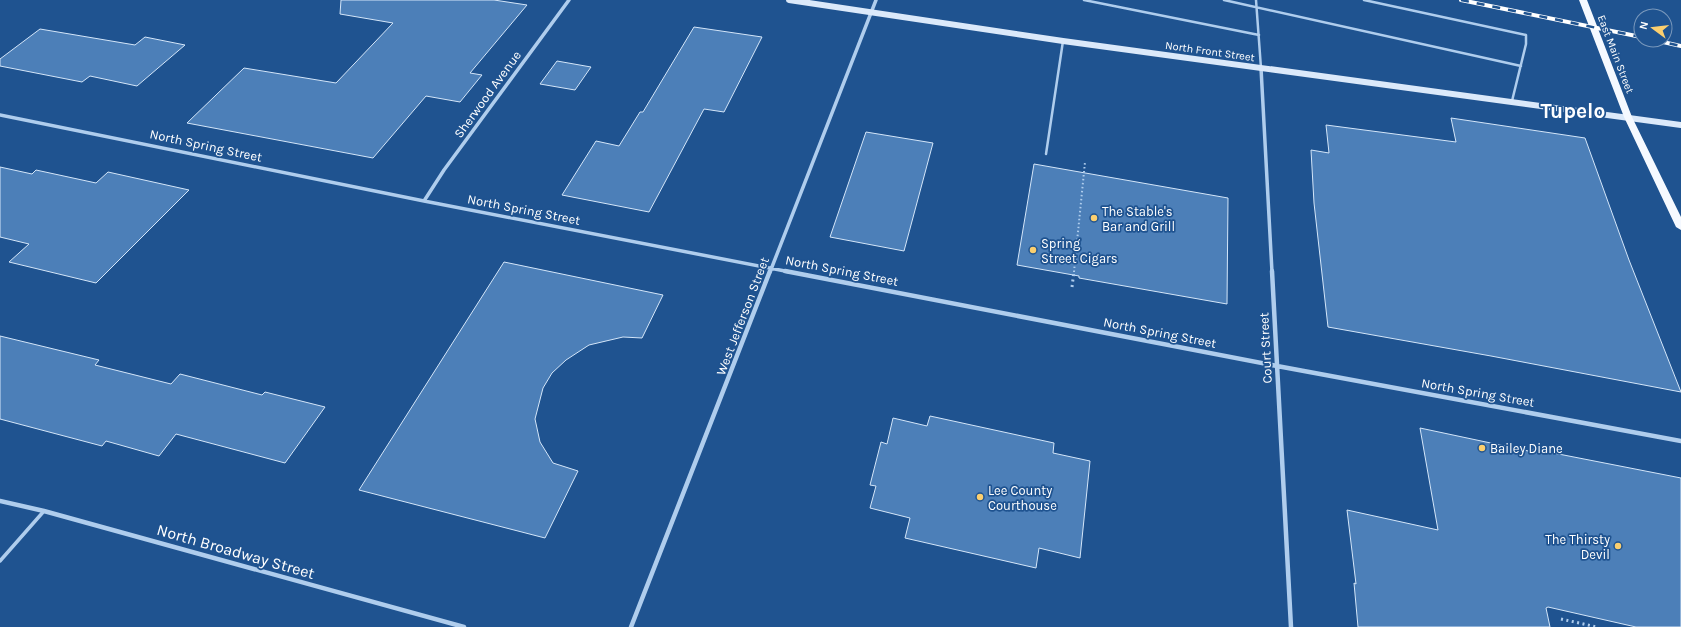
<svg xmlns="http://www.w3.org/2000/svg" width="1681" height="627" viewBox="0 0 1681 627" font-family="Karla,sans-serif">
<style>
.building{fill:#4c7fb8;stroke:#d4e6f9}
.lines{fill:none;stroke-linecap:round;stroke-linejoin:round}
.path-far1{stroke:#afcded;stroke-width:2;stroke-dasharray:1.5 2.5;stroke-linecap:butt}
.path{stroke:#afcded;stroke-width:3;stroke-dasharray:2 3.5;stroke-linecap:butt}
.lane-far1{stroke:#afcded;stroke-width:2.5}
.lane{stroke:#afcded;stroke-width:3.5}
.street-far1{stroke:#afcded;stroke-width:3.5}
.street{stroke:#afcded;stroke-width:4.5}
.secondary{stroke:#dbe9fa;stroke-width:6}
.primary{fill:#f5f9ff;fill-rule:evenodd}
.rail-casing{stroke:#fff;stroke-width:4}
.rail{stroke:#1f5390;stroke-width:2.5;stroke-dasharray:8;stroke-linecap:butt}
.poi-dot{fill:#fbcf6f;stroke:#1f5390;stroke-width:1.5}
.labels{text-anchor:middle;stroke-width:3.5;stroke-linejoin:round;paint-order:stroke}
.far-street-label{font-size:11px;fill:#fff;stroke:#1f5390}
.street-label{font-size:13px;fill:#fff;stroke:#1f5390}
.poi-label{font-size:13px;fill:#fff;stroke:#1f5390;text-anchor:start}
.near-street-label{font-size:16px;fill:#fff;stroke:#1f5390}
.town-label{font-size:21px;font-weight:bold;fill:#fff;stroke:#1f5390}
</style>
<rect width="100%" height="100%" fill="#1f5390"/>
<!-- building -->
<path class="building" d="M341,0H494L527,5L470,73L482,75L460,102L426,96L373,158L187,123L244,68L336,83L393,23L340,14Z
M694,27L762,37L724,112L704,109L649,212L562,195L596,141L619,146L640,112H643Z
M40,29L135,45L145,37L185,45L137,86L90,76L82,82L0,66V59Z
M557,61L591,67L575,90L540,84Z
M1451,118L1585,138L1629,260L1681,392L1491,356L1328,327L1314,203L1311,150L1329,153L1326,125L1456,142Z
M866,132L933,143L904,251L830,237Z
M1034,164L1228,198L1227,304L1079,278V276L1017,265Z
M0,167L32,174L36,170L96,183L108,172L189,190L96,283L9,262L29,244L0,237Z
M504,262L663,295L642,338L623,337L589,345L566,360L552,373L543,388L535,419L540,442L553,463L578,471L545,538L359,490Z
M0,336L99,360L95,365L171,384L180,374L262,395L265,392L325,407L285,463L176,434L159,456L106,441L102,446L0,419Z
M930,416L1054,443L1053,453L1090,461L1080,558L1039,548L1036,568L905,538L910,518L870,508L876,486L870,485L881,442L887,444L893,418L927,426Z
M1420,428L1533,452V449L1681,478V627H1636L1548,607L1546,608L1550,627H1358L1354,583L1356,584L1347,510L1438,530Z"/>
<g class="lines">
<!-- path-far1 -->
<path class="path-far1" d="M1074,272L1085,162"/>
<!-- path -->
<path class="path" d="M1072,287L1074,271
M1561,619L1597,627"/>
<!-- lane-far1 -->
<path class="lane-far1" d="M1084,0L1259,35
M1224,0L1521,66
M1256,0L1261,68
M1364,0L1526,35V44L1512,101
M1046,154L1063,41"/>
<!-- lane -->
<path class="lane" d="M0,561L44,511"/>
<!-- street-far1 -->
<path class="street-far1" d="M1261,68L1272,272
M0,115L424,201L790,272
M424,201L444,170L569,0
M770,272L876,0"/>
<!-- street -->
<path class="street" d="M785,271L1277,366L1681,441
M1272,271L1291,627
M0,501L44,511L464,627
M631,627L770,271"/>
<!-- secondary -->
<path class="secondary" d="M789,0L1063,41L1681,125"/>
<!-- primary -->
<path class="primary" d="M1579,0H1587L1632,117L1681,217V230L1676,227L1624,117Z"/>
<defs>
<path id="rail" d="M1461,0L1641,37
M1654,40L1681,46"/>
</defs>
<!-- rail casing -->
<use href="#rail" class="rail-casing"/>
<!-- rail -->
<use href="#rail" class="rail"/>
</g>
<!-- markers -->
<g class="poi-dot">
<circle cx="1094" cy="218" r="4"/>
<circle cx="1033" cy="250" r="4"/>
<circle cx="1482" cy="448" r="4"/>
<circle cx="980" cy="497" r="4"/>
<circle cx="1618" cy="546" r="4"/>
</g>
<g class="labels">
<!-- far-street labels -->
<g class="far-street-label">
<text transform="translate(1210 51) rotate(8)" y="4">North Front Street</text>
<text transform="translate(1616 54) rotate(69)" y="4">East Main Street</text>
</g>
<!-- street labels -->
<g class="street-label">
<text transform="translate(487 94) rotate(-54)" y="5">Sherwood Avenue</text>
<text transform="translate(206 145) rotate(12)" y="5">North Spring Street</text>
<text transform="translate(524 209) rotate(11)" y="5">North Spring Street</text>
<text transform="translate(842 270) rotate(11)" y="5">North Spring Street</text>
<text transform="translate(742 316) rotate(-69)" y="5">West Jefferson Street</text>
<text transform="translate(1160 332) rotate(11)" y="5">North Spring Street</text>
<text transform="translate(1265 348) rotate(-93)" y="5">Court Street</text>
<text transform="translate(1478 392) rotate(10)" y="5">North Spring Street</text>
</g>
<!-- poi labels -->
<g class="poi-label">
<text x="1102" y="216">The Stable's<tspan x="1102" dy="15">Bar and Grill</tspan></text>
<text x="1041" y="248">Spring<tspan x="1041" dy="15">Street Cigars</tspan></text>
<text x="1490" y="453">Bailey Diane</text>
<text x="988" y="495">Lee County<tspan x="988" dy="15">Courthouse</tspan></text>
<text x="1610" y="544" text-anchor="end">The Thirsty<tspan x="1610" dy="15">Devil</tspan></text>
</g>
<!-- near-street labels -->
<g class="near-street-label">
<text transform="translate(236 551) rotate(16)" y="6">North Broadway Street</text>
</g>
<!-- town labels -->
<g class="town-label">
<text x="1573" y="118">Tupelo</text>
</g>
</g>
<!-- north arrow -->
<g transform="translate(1653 28) rotate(285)"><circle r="19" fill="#1f5390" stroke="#7998bc"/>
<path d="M0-3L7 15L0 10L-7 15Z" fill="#fbcf6f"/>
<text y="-6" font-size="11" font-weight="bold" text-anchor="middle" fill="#ffffff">N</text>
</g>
</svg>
